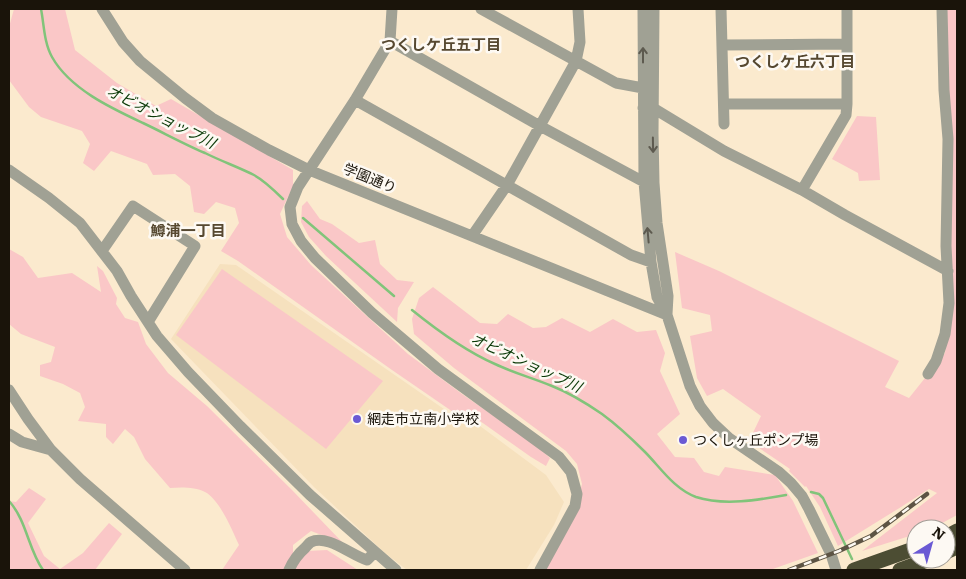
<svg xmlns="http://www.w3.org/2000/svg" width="966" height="579" viewBox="0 0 966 579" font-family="Literata,'Noto Sans JP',serif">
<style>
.built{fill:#f6e1be}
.green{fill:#fac7c7}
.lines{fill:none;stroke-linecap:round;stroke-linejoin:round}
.stream{stroke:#81c47a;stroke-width:2.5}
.minor{stroke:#a0a194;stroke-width:11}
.highway{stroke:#4c4d33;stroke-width:15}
.rail-casing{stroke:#5d5444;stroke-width:4.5}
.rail{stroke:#fdf9f3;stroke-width:2.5;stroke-dasharray:8;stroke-linecap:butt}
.oneway{stroke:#5d5a4f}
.poi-dot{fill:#6b5ad4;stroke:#fdf9f3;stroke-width:2}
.labels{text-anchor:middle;stroke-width:5;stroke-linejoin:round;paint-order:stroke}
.street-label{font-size:14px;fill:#1a140a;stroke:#fdf9f3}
.poi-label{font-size:14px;fill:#1a140a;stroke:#fdf9f3;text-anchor:start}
.neighbourhood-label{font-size:15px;font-weight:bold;fill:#564830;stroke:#fdf9f3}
.water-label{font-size:15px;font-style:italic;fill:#0b3a08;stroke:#fdf9f3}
</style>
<rect width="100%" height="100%" fill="#fbeace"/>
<!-- built -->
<path class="built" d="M220,264L236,265L454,416L476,423L546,475L564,502L554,525L526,570H407L385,553L314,487L171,339Z"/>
<!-- green -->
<path class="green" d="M14,9H65L75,50L117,83L156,106L171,99L293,170V186L280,214L287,237L311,265L408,354L462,394L533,443L550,458L546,466L531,457L480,421L456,414L392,370L238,261L221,251L239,223L235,208L216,202L204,214L194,212L190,186L175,174L153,175L147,164L111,151L94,171L83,163L90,144L82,131L41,117L29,107L9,80V27Z
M947,9H957V515L933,528L916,529V534L862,551L937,493L929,489L901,507L838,546L820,507L806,486L805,487L789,471L790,469L749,441L761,416L723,389L707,396L697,378L690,336L712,331L710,315L682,308L675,252L719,271L899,361L885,387L909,398L945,353L951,303Z
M857,116L876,117L880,180L859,181L858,173L832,159Z
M307,201L320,219L332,224L359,243L375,240L380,264L397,280L414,282L398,308L397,322L326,256L309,237L301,222L302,206Z
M9,249L23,257L38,278L72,273L101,292L97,266L103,271L117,298L116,304L125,318L138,322L146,344L168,373L207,406L292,490L343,543L311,531L293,545V555L307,551L327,550L358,570H375H222L239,545C232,530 220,500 205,492C195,487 182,487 170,488L145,459L134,437L125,429L113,444L106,437V424L78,421L85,407L80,393L63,384L40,376V365L51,362L55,347L21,334L9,324Z
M222,269L383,381L326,449L176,335Z
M433,287L480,323L497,324L508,314L533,328L546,327L562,318L590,332L613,319L637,332L656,330L665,353L660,371L680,414L657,434L675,457L694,458L704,472L719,476L725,467L775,475L793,501L818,553L770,570H543L573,518L582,484L577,464L566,451L454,368L414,334L412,319L419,298Z
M29,488L46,499L28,523L44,556L60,569L83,553L109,523L122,534L95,570H9V501L16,502Z"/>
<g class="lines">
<!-- stream -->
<path class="stream" d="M41,9C44,24 44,43 52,57C70,89 111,108 143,123C164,133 184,144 205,153C221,161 238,167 254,175C265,181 274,190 283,199
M303,218L394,296
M412,310C438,331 465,351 495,364C514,373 533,378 552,386C570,393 586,403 602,414C617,425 631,438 645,452C660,467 674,489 696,497C724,506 758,500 786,495
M811,492L819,494L823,498L852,559
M9,501C27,521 28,549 43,570"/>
<!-- minor -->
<path class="minor" d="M102,9L123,42L140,61L185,98L212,118L269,150L309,170L667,315
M392,9L390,41L355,100L298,187L290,207L292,224L301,241L315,258L372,313L438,369L559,457L571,472L577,494L575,506L540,570
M481,9L616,83L643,88H650
M643,9L644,182L651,262L657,297L667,315L690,386L700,406L713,423L729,438L779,472L791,483L802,496L809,509L831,554L836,570
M654,9L653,133L654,183L657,223L668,296L667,314
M721,9L724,124
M390,41L540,126L644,182H649
M722,45L847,44
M355,100L631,255L651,262
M724,104H847
M643,108H653L724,151L802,190L845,215L948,271
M9,170L49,198L80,223L117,271L131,296L157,336L188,372L240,426L310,495L396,570
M802,190L846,115L847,104V9
M472,236L507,185L576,61L580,42L578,9
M102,251L133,206L195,246L148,322
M928,374L936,361L945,334L949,303L946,246L948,139L944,90L942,9
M9,390L28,419L51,450L80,479L185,570
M9,434L22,442L51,450
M289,570C293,561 298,554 305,548C307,546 309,543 311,542C327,534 351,555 367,560L375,552"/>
<!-- highway -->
<path class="highway" d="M946,537L957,531
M946,552L957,547
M854,570L916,548
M900,570L930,559"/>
<defs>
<path id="rail" d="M789,570L839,551L871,536L927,494"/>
</defs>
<!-- rail casing -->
<use href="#rail" class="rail-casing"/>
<!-- rail -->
<use href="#rail" class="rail"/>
</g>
<!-- one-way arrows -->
<defs><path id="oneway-shaft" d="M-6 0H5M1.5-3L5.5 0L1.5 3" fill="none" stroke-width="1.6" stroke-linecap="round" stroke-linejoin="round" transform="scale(1.25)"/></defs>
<g class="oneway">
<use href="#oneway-shaft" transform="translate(643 55) rotate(-90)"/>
<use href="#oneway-shaft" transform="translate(653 145) rotate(89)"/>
<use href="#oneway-shaft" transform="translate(648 235) rotate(-95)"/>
</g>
<!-- markers -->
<g class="poi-dot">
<circle cx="357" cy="419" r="5"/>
<circle cx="683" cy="440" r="5"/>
</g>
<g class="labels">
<!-- street labels -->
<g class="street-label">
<text transform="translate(370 178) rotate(22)" y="5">学園通り</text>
</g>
<!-- poi labels -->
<g class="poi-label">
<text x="367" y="424">網走市立南小学校</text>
<text x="693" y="445">つくしヶ丘ポンプ場</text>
</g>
<!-- neighbourhood labels -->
<g class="neighbourhood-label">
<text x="441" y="50">つくしケ丘五丁目</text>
<text x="795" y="67">つくしケ丘六丁目</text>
<text x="188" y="236">鱒浦一丁目</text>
</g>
<!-- water labels -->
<g class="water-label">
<text transform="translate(161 117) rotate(27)" y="5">オビオショップ川</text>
<text transform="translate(526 363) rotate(25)" y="5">オビオショップ川</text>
</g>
</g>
<!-- border -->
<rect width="966" height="579" fill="none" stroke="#1a140a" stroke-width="20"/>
<!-- north arrow -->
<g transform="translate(931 544) rotate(37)"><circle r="24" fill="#fdf9f3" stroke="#a29d96"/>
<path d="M0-4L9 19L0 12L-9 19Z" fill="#6b5ad4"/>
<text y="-8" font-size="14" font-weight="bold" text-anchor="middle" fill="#1a140a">N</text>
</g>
</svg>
